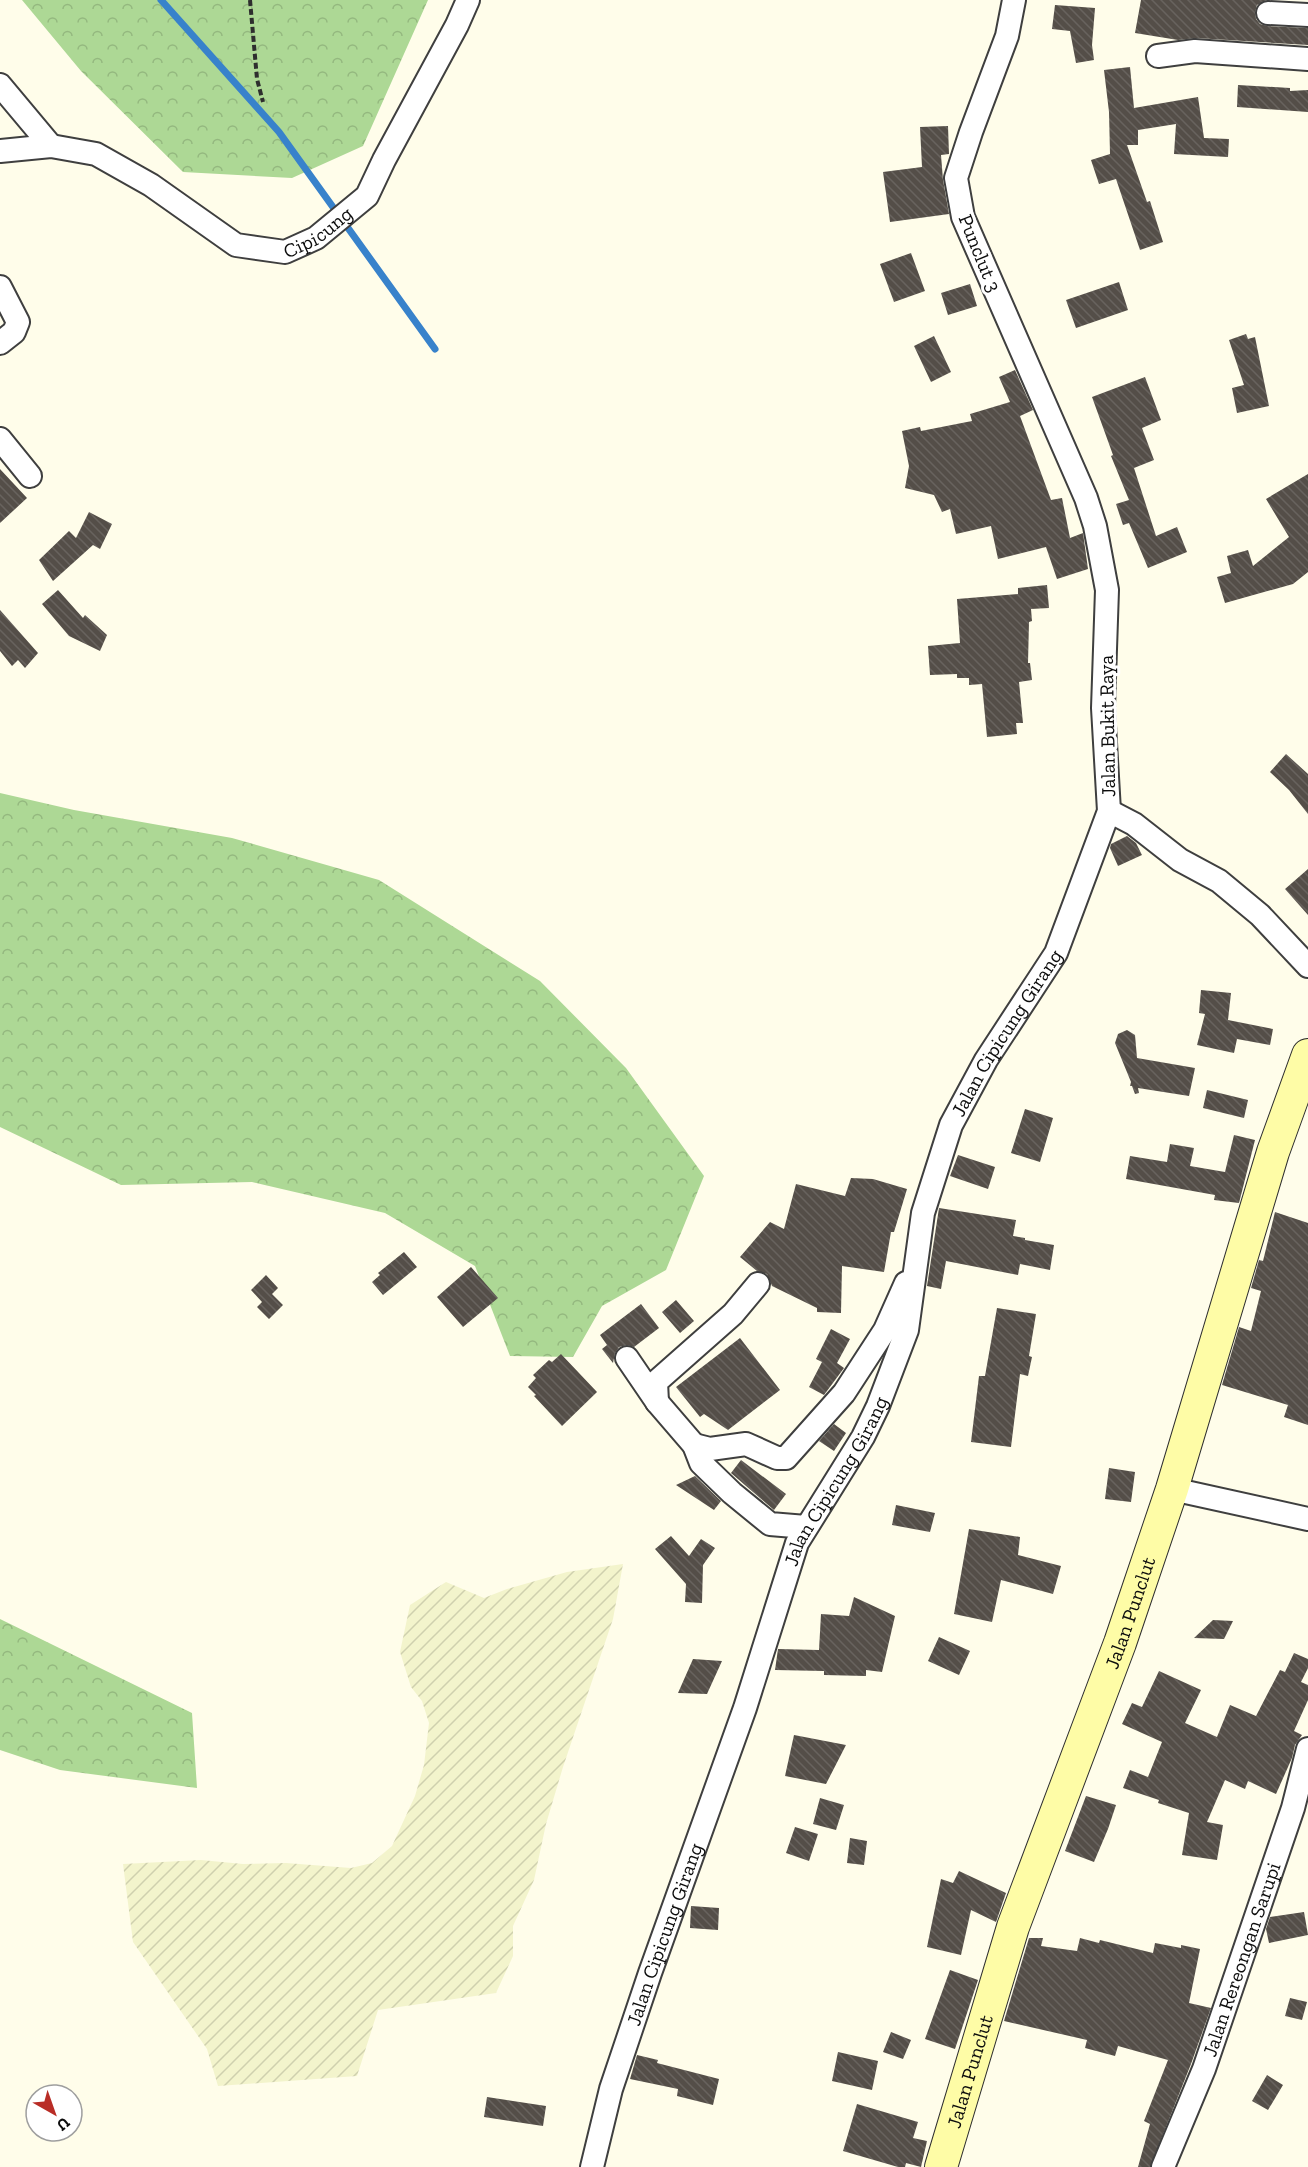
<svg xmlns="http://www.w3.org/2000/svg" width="1308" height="2167" viewBox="0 0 1308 2167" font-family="'Zilla Slab',serif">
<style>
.farmland{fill:url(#farmland-furrows)}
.forest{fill:url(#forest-crowns)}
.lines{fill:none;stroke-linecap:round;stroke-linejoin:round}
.stream{stroke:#3882cb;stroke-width:7}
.building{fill:url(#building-back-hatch)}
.street-casing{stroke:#3f3f3f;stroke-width:26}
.secondary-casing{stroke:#2e2e2e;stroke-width:34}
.path{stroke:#2e2e2e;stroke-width:4;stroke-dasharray:6 3;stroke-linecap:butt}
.street{stroke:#fff;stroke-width:22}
.secondary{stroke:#fefca6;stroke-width:32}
.labels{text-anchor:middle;stroke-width:6;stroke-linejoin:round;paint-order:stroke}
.street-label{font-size:20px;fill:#0c0c0c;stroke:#fff}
</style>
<defs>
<pattern id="farmland-furrows" width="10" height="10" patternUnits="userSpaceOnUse" patternTransform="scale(1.5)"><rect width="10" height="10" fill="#f3f4cc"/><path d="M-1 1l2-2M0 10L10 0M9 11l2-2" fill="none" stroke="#cfd0ae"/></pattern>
<pattern id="forest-crowns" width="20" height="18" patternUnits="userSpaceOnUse" patternTransform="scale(1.5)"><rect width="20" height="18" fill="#add895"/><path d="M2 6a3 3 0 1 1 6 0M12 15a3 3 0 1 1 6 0" fill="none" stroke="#94b87f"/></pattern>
<pattern id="building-back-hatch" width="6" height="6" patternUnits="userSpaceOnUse" patternTransform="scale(1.5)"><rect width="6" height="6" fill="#544e48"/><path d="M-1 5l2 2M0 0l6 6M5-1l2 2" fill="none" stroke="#68635e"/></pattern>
</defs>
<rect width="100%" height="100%" fill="#fffdea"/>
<!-- farmland -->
<path class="farmland" d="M623,1564L613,1619L563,1767L546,1824L534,1880L513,1926V1956L496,1993L378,2010L357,2076L218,2086L207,2049L133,1942L123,1864L201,1860L243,1864L286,1863L351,1868L372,1863L392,1846L415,1796L424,1765L429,1723L422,1701L411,1687L400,1652L410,1605L446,1582L484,1598L507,1589L567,1572Z"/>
<!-- forest -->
<path class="forest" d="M22,0H428L363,146L292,178L183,172L81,71Z
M0,793L74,810L232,838L379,880L540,981L626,1068L704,1176L666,1270L602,1306L573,1357L510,1356L475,1266L385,1213L252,1182L121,1185L0,1127Z
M0,1619L192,1713L197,1788L60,1770L0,1750Z"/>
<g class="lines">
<!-- stream -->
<path class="stream" d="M161,0L279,132L435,349"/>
</g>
<!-- building -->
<path class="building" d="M1141,0H1266L1257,5L1255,12L1256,19L1260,24L1267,26L1308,28V45L1196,38L1178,40L1135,33Z
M1055,5L1095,8L1092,45L1094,60L1076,63L1070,31L1052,29Z
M1130,67L1134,108L1198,97L1204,138L1229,139L1228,157L1174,154L1176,124L1138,130V145H1127L1147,202L1150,201L1163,242L1140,250L1116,179L1099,184L1091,160L1110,154L1109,112L1104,70Z
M1238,85L1290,88V91L1308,90V112L1237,107Z
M948,126L949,154L941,155L943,180L949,214L890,222L883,172L922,167L920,127Z
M911,253L925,291L894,302L880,264Z
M1119,282L1128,310L1076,328L1066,300Z
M970,284L977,306L948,315L941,293Z
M1246,334L1248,339L1255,337L1269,406L1237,413L1232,388L1244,385L1229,340Z
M934,336L951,372L931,382L914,346Z
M1015,370L1033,410L1020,416L1051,500L1062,498L1070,538L1083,533L1088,569L1057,579L1046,547L998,559L991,526L956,534L950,509L942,512L934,495L905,488L909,466L902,431L920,427L921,431L972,421L970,414L1010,402L999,377Z
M1145,377L1161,420L1142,428L1154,460L1134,468L1156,536L1177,527L1187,552L1148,568L1129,523L1123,525L1116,504L1129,500L1111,456L1113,455L1092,397Z
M0,469L27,498L0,523Z
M1308,474V572L1293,584L1225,603L1217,577L1231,573L1227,556L1248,550L1253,566L1289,537L1266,499Z
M89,512L112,524L100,549L93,545L53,581L39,560L69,531L76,538Z
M1047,585L1049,608L1031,609L1032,621L1029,622L1028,663H1030L1032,680L1019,682L1023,723H1016L1017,734L987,737L982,684L969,685V678H957V674L930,675L928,646L960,643L957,599L1018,594V588Z
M58,590L83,618L85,615L107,635L100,651L69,636L42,604Z
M0,610L38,653L25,668L18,660L12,666L0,651Z
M1286,754L1308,774V814L1289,790L1270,772Z
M1127,836L1136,843L1142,855L1118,866L1110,848L1111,844Z
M1308,869V915L1285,889Z
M1201,990L1231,993L1228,1020L1273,1029L1270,1045L1237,1039L1234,1053L1197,1045L1205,1014L1199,1013Z
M1127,1030L1135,1035L1137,1058L1195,1068L1189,1096L1138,1088L1139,1093L1135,1094L1132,1086H1130L1131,1082L1115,1043L1118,1034Z
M1207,1090L1248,1100L1244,1118L1203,1108Z
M1025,1109L1053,1118L1040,1162L1011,1153Z
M1234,1135L1255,1140L1239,1203L1214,1200L1215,1195L1126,1179L1130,1156L1167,1162L1170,1144L1194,1148L1190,1166L1225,1172Z
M958,1155L995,1167L988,1189L950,1176Z
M851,1178L873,1179L907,1189L894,1232H891L884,1272L842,1266L841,1313L817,1312V1308L772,1286L767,1274L757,1271L740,1257L770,1222L784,1229L796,1184L845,1196Z
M939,1208L1016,1220L1013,1236L1025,1238V1240L1054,1245L1050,1270L1020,1264L1018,1275L946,1261L941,1289L927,1286Z
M1275,1212L1308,1223V1425L1284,1417L1288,1405L1222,1385L1239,1327L1251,1331L1261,1291L1251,1288L1259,1260L1263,1261Z
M404,1252L417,1267L383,1295L372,1282L380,1275L378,1273Z
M471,1267L498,1298L463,1327L437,1297Z
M266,1275L278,1288L272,1294L283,1305L269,1319L257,1307L262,1302L251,1290Z
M676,1300L694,1321L680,1333L662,1312Z
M641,1304L659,1328L634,1347L627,1345L619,1347L615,1353L613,1363L602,1349L607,1345L600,1335Z
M997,1308L1036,1314L1029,1356L1032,1357L1028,1376L1020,1374L1011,1447L971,1442L979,1376H985Z
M831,1329L850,1339L837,1363L844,1368L824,1395L809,1387L822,1362L816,1359Z
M740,1338L780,1390L728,1430L704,1414L700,1417L676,1387Z
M561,1354L597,1392L562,1426L534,1396L536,1395L528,1387L536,1378L533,1375L549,1360L552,1362Z
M834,1424L846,1433L834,1451L819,1441Z
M741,1460L786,1494L774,1510L731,1473Z
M1109,1468L1135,1472L1131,1502L1105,1499Z
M695,1476L721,1501L714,1510L676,1485Z
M896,1505L935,1513L930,1532L892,1525Z
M969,1529L1020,1537L1018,1555L1061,1566L1053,1594L1001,1580L992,1622L954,1614Z
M671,1536L689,1556L701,1539L715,1548L703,1565L702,1603L685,1602L686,1584L655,1549Z
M854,1597L895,1616L882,1672L866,1670V1676L824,1675V1671L775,1670L778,1649L819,1650L821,1614L849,1616Z
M1213,1620L1233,1621L1224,1639L1194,1638Z
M939,1637L970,1651L959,1675L928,1661Z
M1294,1653L1308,1659V1668L1301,1682L1308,1685V1700L1294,1731L1302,1735L1295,1745L1292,1758L1276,1794L1248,1781L1245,1789L1225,1780L1207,1822L1223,1825L1217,1860L1182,1855L1189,1813L1158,1803L1159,1800L1123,1788L1130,1770L1148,1777L1162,1742L1122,1724L1132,1703L1142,1707L1159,1671L1201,1690L1185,1723L1217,1737L1230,1705L1256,1716L1280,1670L1285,1672Z
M693,1659L722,1661L707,1694L678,1693Z
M794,1735L846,1745L826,1784L785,1776Z
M1086,1796L1116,1805L1108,1829L1094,1862L1065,1851Z
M820,1798L844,1805L836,1830L813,1824Z
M795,1827L818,1834L809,1861L786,1853Z
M850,1838L867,1841L864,1865L847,1863Z
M959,1871L1006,1893L996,1922L971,1910L961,1955L927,1947L941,1879L953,1883Z
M691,1906L719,1908L718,1930L690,1928Z
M1304,1912L1308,1935L1269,1943L1266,1929L1270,1917Z
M1029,1938H1043L1041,1946L1077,1951L1080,1938L1099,1943L1100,1940L1153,1953L1155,1943L1181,1948V1945L1200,1949L1189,2003L1211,2008L1191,2064L1150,2167H1138L1150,2124L1144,2121L1168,2060L1118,2046L1115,2056L1085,2048L1087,2040L1004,2021Z
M950,1970L978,1980L955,2049L925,2039Z
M1290,1998L1307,2002L1302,2020L1285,2016Z
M891,2032L911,2040L903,2059L883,2052Z
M838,2052L878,2061L872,2090L832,2081Z
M637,2055L658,2060L657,2063L719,2079L713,2105L677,2096L678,2089L630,2079Z
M1267,2075L1283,2085L1268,2110L1252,2101Z
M487,2097L546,2106L543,2126L484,2117Z
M857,2104L918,2122L913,2138L927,2141L921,2167L906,2163L905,2167H898L843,2151Z"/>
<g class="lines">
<defs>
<g id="street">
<path d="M1268,13L1308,15"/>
<path d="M1158,56L1195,51L1308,59"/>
<path d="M0,85L51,146"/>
<path id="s1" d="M0,151L51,146L96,154L151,185L236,245L285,252L316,238L367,196L384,160L457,25L468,0"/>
<path d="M0,287L18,322L14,332L0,343"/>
<path d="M0,439L30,476"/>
<path d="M1109,811L1134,824L1180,860L1219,881L1260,915L1308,966"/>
<path d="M627,1358L657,1402L694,1445L701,1463L732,1493L770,1524L806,1527"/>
<path d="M657,1402L656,1382L733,1314L758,1284"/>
<path d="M694,1445L710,1449L746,1444L777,1458H786L844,1393L885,1330L906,1283"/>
<path d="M1172,1489L1308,1519"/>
<path id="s2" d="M592,2167L611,2089L650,1973L745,1708L797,1543L863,1437L878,1406L907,1330L923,1213L951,1125L986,1060L1056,953L1109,811L1103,708L1107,590L1095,526L1086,498L963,217L956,178L971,132L1007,36L1014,0"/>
<path id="s3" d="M1163,2167L1204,2069L1293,1808L1308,1749"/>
</g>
<g id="secondary">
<path id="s4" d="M941,2167L1013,1927L1120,1643L1172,1489L1273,1152L1308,1055"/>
</g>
</defs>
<!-- street casing -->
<use href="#street" class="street-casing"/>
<!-- secondary casing -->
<use href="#secondary" class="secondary-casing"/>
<!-- path -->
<path class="path" d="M250,0L257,79L263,102"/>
<!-- street -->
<use href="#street" class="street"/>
<!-- secondary -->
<use href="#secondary" class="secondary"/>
</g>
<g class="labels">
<!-- street labels -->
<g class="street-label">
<text dy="7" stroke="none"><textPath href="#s1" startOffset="352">Cipicung</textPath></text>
<text transform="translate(980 253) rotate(68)" y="7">Punclut 3</text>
<text transform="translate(1107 726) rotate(-91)" y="7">Jalan Bukit Raya</text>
<text dy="7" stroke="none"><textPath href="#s2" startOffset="1216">Jalan Cipicung Girang</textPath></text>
<text dy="7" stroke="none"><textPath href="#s2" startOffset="730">Jalan Cipicung Girang</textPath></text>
<text dy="7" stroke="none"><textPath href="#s4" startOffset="586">Jalan Punclut</textPath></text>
<text dy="7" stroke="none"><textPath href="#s2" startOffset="244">Jalan Cipicung Girang</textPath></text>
<text dy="7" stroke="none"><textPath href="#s3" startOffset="222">Jalan Rereongan Sarupi</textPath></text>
<text dy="7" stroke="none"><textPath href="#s4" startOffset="100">Jalan Punclut</textPath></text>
</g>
</g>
<!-- north arrow -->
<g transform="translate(54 2113) rotate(140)"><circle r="28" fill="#ffffff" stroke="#9e9e9e" stroke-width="1.5"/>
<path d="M0-4.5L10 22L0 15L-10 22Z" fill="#b92d26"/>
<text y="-9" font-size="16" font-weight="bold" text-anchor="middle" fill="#0c0c0c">U</text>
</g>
</svg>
